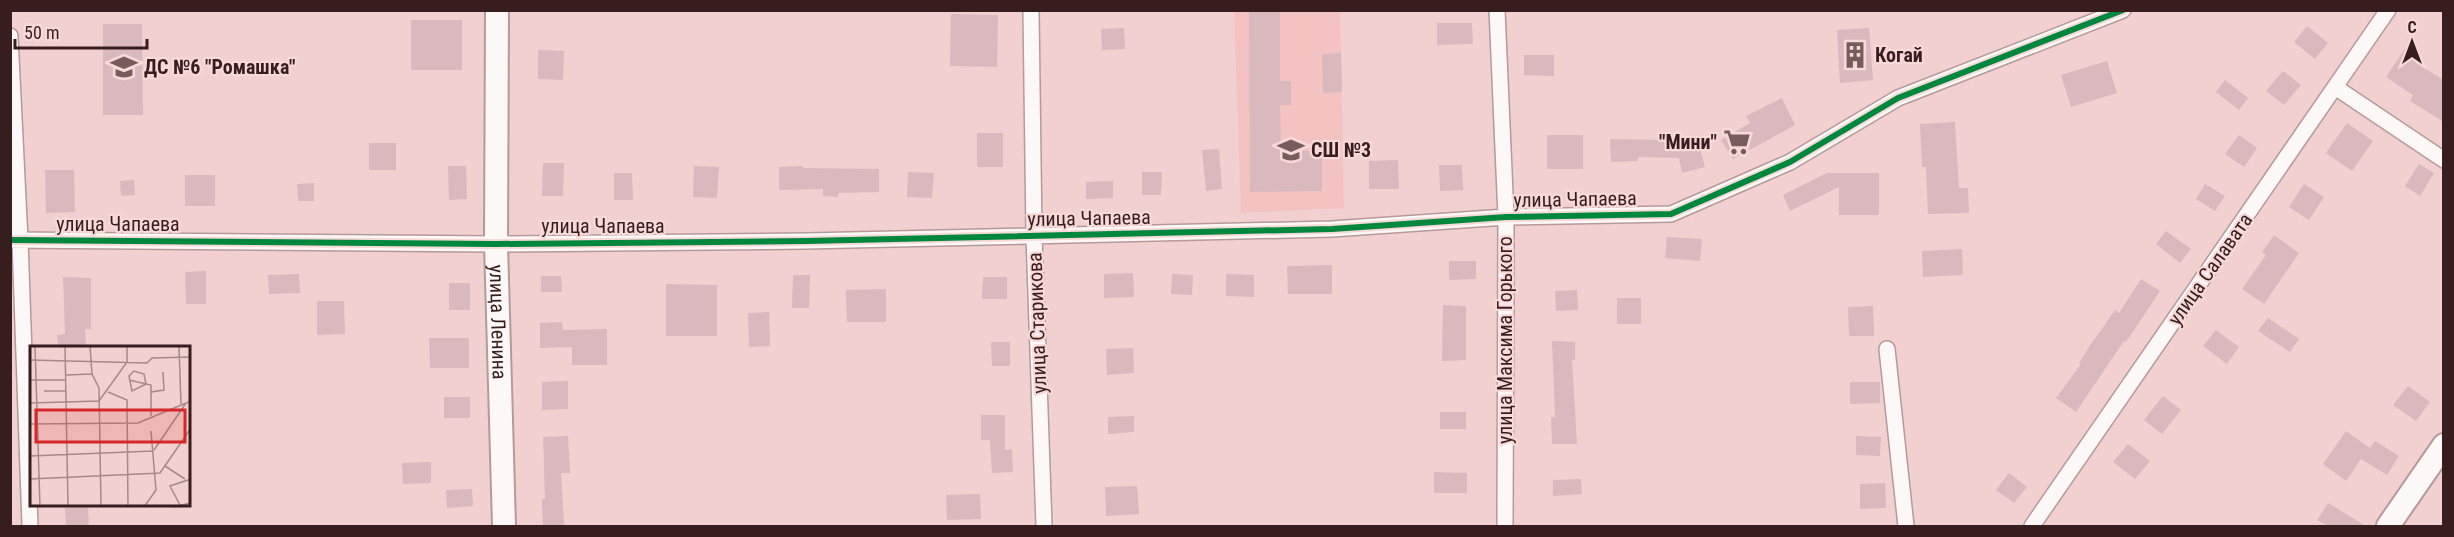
<svg xmlns="http://www.w3.org/2000/svg" width="2454" height="537" viewBox="0 0 2454 537" font-family="'Roboto Condensed',sans-serif">
<style>
.built{fill:#f4c2c1}
.building{fill:#d9b9be}
.lines{fill:none;stroke-linecap:round;stroke-linejoin:round}
.street-casing{stroke:#b59a99;stroke-width:18}
.secondary-casing{stroke:#b59a99;stroke-width:26}
.street{stroke:#fdf8f8;stroke-width:15}
.secondary{stroke:#fdf8f8;stroke-width:22}
.cycleway-casing{stroke:#f7d9d8;stroke-width:10}
.cycleway{stroke:#00873e;stroke-width:6}
.labels{text-anchor:middle;stroke-width:4.5;stroke-linejoin:round;paint-order:stroke}
.poi-label{font-size:20px;font-weight:bold;fill:#371d1d;stroke:#f7d9d8;text-anchor:start}
.street-label{font-size:20px;fill:#371d1d;stroke:#f7d9d8}
.inset-road{fill:none;stroke:#a78888;stroke-width:1.5}
.view{fill:#d62828;fill-opacity:0.15;stroke:#d62828;stroke-width:3}
.inset-edge{fill:none;stroke:#371d1d;stroke-width:3}
</style>
<rect width="100%" height="100%" fill="#f1d0cf"/>
<!-- built -->
<path class="built" d="M1234,11H1340L1344,208L1241,213Z"/>
<!-- building -->
<path class="building" d="M1249,10H1280V81H1291V105H1280L1281,151H1322V191L1250,192Z
M951,14L998,15L997,67L950,66Z
M411,20H462V70H411Z
M1437,23H1472L1473,44L1437,45Z
M103,24H142L143,115H103Z
M2307,26L2328,43L2315,59L2294,42Z
M1124,28L1125,49L1102,50L1101,29Z
M1869,28L1873,80L1840,83L1837,30Z
M2406,47L2420,56L2416,63L2444,80V122L2410,101L2413,95L2386,77Z
M538,50L564,51L563,80L538,79Z
M1341,53L1342,92L1323,93L1322,54Z
M1524,55H1554V76L1524,75Z
M2107,61L2117,93L2071,107L2061,75Z
M2283,71L2301,85L2284,105L2266,91Z
M2225,80L2248,98L2239,110L2216,92Z
M1782,98L1795,125L1733,159L1721,140L1750,123L1746,116Z
M1955,122L1959,188H1968L1969,213L1928,214L1926,167H1922L1920,124Z
M2347,123L2373,141L2352,171L2326,153Z
M977,133H1003V167H977Z
M1547,135H1583V169H1547Z
M2239,135L2257,148L2244,167L2225,154Z
M1697,138L1705,167L1682,173L1679,158L1638,157V161L1611,162L1610,139L1666,140V146Z
M369,143H396V170H369Z
M1219,149L1222,189L1206,191L1202,150Z
M1398,160L1399,189H1369V161Z
M543,163H564L563,196H542Z
M2419,164L2434,173L2420,196L2405,186Z
M1439,165H1462L1463,190L1440,191Z
M448,166H466L467,199L449,200Z
M694,166L719,167L717,198L693,197Z
M803,166V168L879,169V192L838,193V197L823,196V189L779,190V167Z
M45,170H74L75,212L46,213Z
M908,172L934,173L932,198L907,197Z
M1142,172H1162L1161,195H1142Z
M614,173H632L633,200H614Z
M1827,173H1879V215H1839V187L1790,211L1783,195Z
M185,175H215V206H185Z
M134,180L135,195L121,196L120,181Z
M1113,181V198L1086,199V182Z
M314,183V201H298L297,184Z
M2205,184L2225,196L2215,211L2196,199Z
M2304,184L2324,197L2309,220L2289,207Z
M2166,231L2191,249L2180,263L2156,244Z
M2274,235L2299,253L2264,304L2242,289L2266,255L2262,252Z
M1667,237L1702,239L1700,261L1665,258Z
M1962,249L1963,275L1923,277L1922,251Z
M1449,261H1476V279L1449,280Z
M1332,265V294H1288L1287,266Z
M206,271V304H186L185,272Z
M1133,273L1134,297L1104,298V274Z
M299,274L300,293L269,294L268,275Z
M1172,274L1193,275L1192,295L1171,294Z
M1226,274L1254,275V297L1226,296Z
M793,275H810L809,308H792Z
M541,276H561L562,292H541Z
M63,277L91,278V329H85L86,348H58L57,335L65,334Z
M983,277H1007V299H982Z
M2141,279L2160,291L2126,342L2124,341L2076,412L2056,398L2081,364L2079,363L2089,347L2115,310L2119,313Z
M449,283H470V310H449Z
M666,284L717,285V336H666Z
M886,289V322H847L846,290Z
M1577,290L1578,310L1556,311L1555,291Z
M1617,298H1641V324H1617Z
M317,301H344L345,334L317,335Z
M1443,305L1466,306V360L1442,361Z
M1873,306L1874,336H1849L1848,307Z
M769,312L770,346L749,347L748,313Z
M2268,318L2299,339L2290,352L2258,331Z
M562,322L563,330L607,329V365H572V347L540,348V323Z
M2216,330L2239,347L2227,364L2203,346Z
M429,338H469V368H430Z
M1552,341L1575,342V360H1572L1577,444H1552L1551,417H1555Z
M991,342H1010V366H992Z
M1133,348L1134,373L1107,375L1106,349Z
M568,381V409L542,410V382Z
M1850,382H1880V403L1850,404Z
M2408,386L2430,402L2416,421L2393,405Z
M2163,396L2181,410L2162,434L2144,420Z
M444,397H470V418H444Z
M1440,412H1466V429H1440Z
M981,415H1005V450L1012,449L1013,472L992,473L990,440H981Z
M1134,416V432L1108,434V417Z
M2346,431L2370,448L2375,441L2399,456L2387,475L2361,459L2346,481L2323,464Z
M568,436L570,473H561L564,525L543,526L542,499H545L543,437Z
M1856,436L1881,437L1880,456L1856,455Z
M2128,444L2150,461L2135,479L2113,462Z
M431,462V483L403,484L402,463Z
M1434,472L1467,473V493H1434Z
M2009,473L2027,487L2014,503L1996,490Z
M1581,479L1582,494L1553,496V480Z
M1885,483L1886,508L1860,509V484Z
M1137,486L1139,514L1106,516L1105,487Z
M472,489L473,506L447,508L446,490Z
M980,494L981,519L947,520L946,495Z
M2328,503L2366,526H2328L2317,520Z
M88,507L89,526H66L65,508Z"/>
<g class="lines">
<defs>
<path id="street" d="M1031,10L1034,236L1044,526
M1497,10L1506,217L1505,526
M10,36L20,240L30,526
M2335,87L2444,160
M10,240L496,244L806,241L1332,229L1506,217L1671,214L1790,162L1898,98L2123,10
M1887,349L1906,526
M2032,526L2388,10"/>
<g id="secondary">
<path id="s1" d="M497,10L496,244L504,526"/>
<path d="M2388,526L2444,445"/>
</g>
</defs>
<!-- street casing -->
<use href="#street" class="street-casing"/>
<!-- secondary casing -->
<use href="#secondary" class="secondary-casing"/>
<!-- street -->
<use href="#street" class="street"/>
<!-- secondary -->
<use href="#secondary" class="secondary"/>
<defs>
<path id="cycleway" d="M10,240L496,244L806,241L1332,229L1506,217L1671,214L1790,162L1898,98L2123,10"/>
</defs>
<!-- cycleway casing -->
<use href="#cycleway" class="cycleway-casing"/>
<!-- cycleway -->
<use href="#cycleway" class="cycleway"/>
</g>
<!-- icons -->
<defs>
<symbol id="building-bare" viewBox="-9 -9 18 18"><path d="M-4-6H4V6H1V3H-1V6H-4ZM-2.5-4.3h1.7v1.8h-1.7ZM.8-4.3h1.7v1.8H.8ZM-2.5-1h1.7V.8h-1.7ZM.8-1h1.7V.8H.8Z" fill="#785c5b" stroke="#f7d9d8" stroke-width="2.5" paint-order="stroke"/></symbol>
<symbol id="school-bare" viewBox="-9 -9 18 18"><path d="M0-5L7-2L0 1L-7-2ZM-4 1L0 2.5L4 1V4Q0 6-4 4Z" fill="#785c5b" stroke="#f7d9d8" stroke-width="2.5" paint-order="stroke"/></symbol>
<symbol id="supermarket-bare" viewBox="-9 -9 18 18"><path d="M-6-5.5h2.5l.6 2H6L4.5 2H-2.5L-4.4-4H-6ZM-1.5 3.2a1.3 1.3 0 1 0 .1 0ZM3 3.2a1.3 1.3 0 1 0 .1 0Z" fill="#785c5b" stroke="#f7d9d8" stroke-width="2.5" paint-order="stroke"/></symbol>
</defs>
<g fill-rule="evenodd">
<use href="#building-bare" x="1836" y="36" width="38" height="38"/>
<use href="#school-bare" x="105" y="48" width="38" height="38"/>
<use href="#supermarket-bare" x="1718" y="123" width="38" height="38"/>
<use href="#school-bare" x="1272" y="131" width="38" height="38"/>
</g>
<g class="labels">
<!-- poi labels -->
<g class="poi-label">
<text x="1875" y="62">Когай</text>
<text x="144" y="74">ДС №6 "Ромашка"</text>
<text x="1717" y="149" text-anchor="end">"Мини"</text>
<text x="1311" y="157">СШ №3</text>
</g>
<!-- street labels -->
<g class="street-label">
<text transform="translate(1575 199) rotate(-1)" y="7">улица Чапаева</text>
<text transform="translate(1089 218) rotate(-1)" y="7">улица Чапаева</text>
<text x="118" y="231">улица Чапаева</text>
<text x="603" y="233">улица Чапаева</text>
<text transform="translate(2210 269) rotate(-55)" y="7">улица Салавата</text>
<text dy="7" stroke="none"><textPath href="#s1" startOffset="312">улица Ленина</textPath></text>
<text transform="translate(1037 323) rotate(-92)" y="7">улица Старикова</text>
<text transform="translate(1505 340) rotate(-90)" y="7">улица Максима Горького</text>
</g>
</g>
<!-- overview -->
<g transform="translate(30 346)">
<rect width="160" height="160" fill="#f1d0cf"/>
<path class="inset-road" d="M5,0L10,161M35,0L38,161M60,0L62,28L69,42L71,161M149,0L151,58M0,14L117,17L122,12L161,11M36,29L62,28M0,34H36M99,34L121,39V46M116,38L102,45L99,30L104,25L114,28L116,38M14,45H36M78,46L97,54L98,161M0,57L69,55L97,16V0M121,70V46L134,44L133,26M0,78L108,77L161,55M124,104L156,57M0,110L123,105M135,120L155,133M0,133L130,127L161,82M114,161L126,144L121,85M143,161L161,157M151,161L140,140L161,133"/>
<path class="view" d="M6,64H155V96H6Z"/>
<rect width="160" height="160" class="inset-edge"/>
</g>
<!-- border -->
<rect width="2454" height="537" fill="none" stroke="#371d1d" stroke-width="24"/>
<!-- north arrow -->
<g transform="translate(2412 42)" stroke="#f7d9d8" stroke-width="4.5" paint-order="stroke">
<path d="M0-4.5L10 22L0 15L-10 22Z" fill="#371d1d"/>
<text y="-9" font-size="16" font-weight="bold" text-anchor="middle" fill="#371d1d">С</text>
</g>
<!-- scale -->
<path d="M15 39v9h132v-9" fill="none" stroke="#371d1d" stroke-width="3"/>
<text x="24" y="39" font-size="18" fill="#371d1d" stroke="#f7d9d8" stroke-width="4.5" paint-order="stroke">50 m</text>
</svg>
